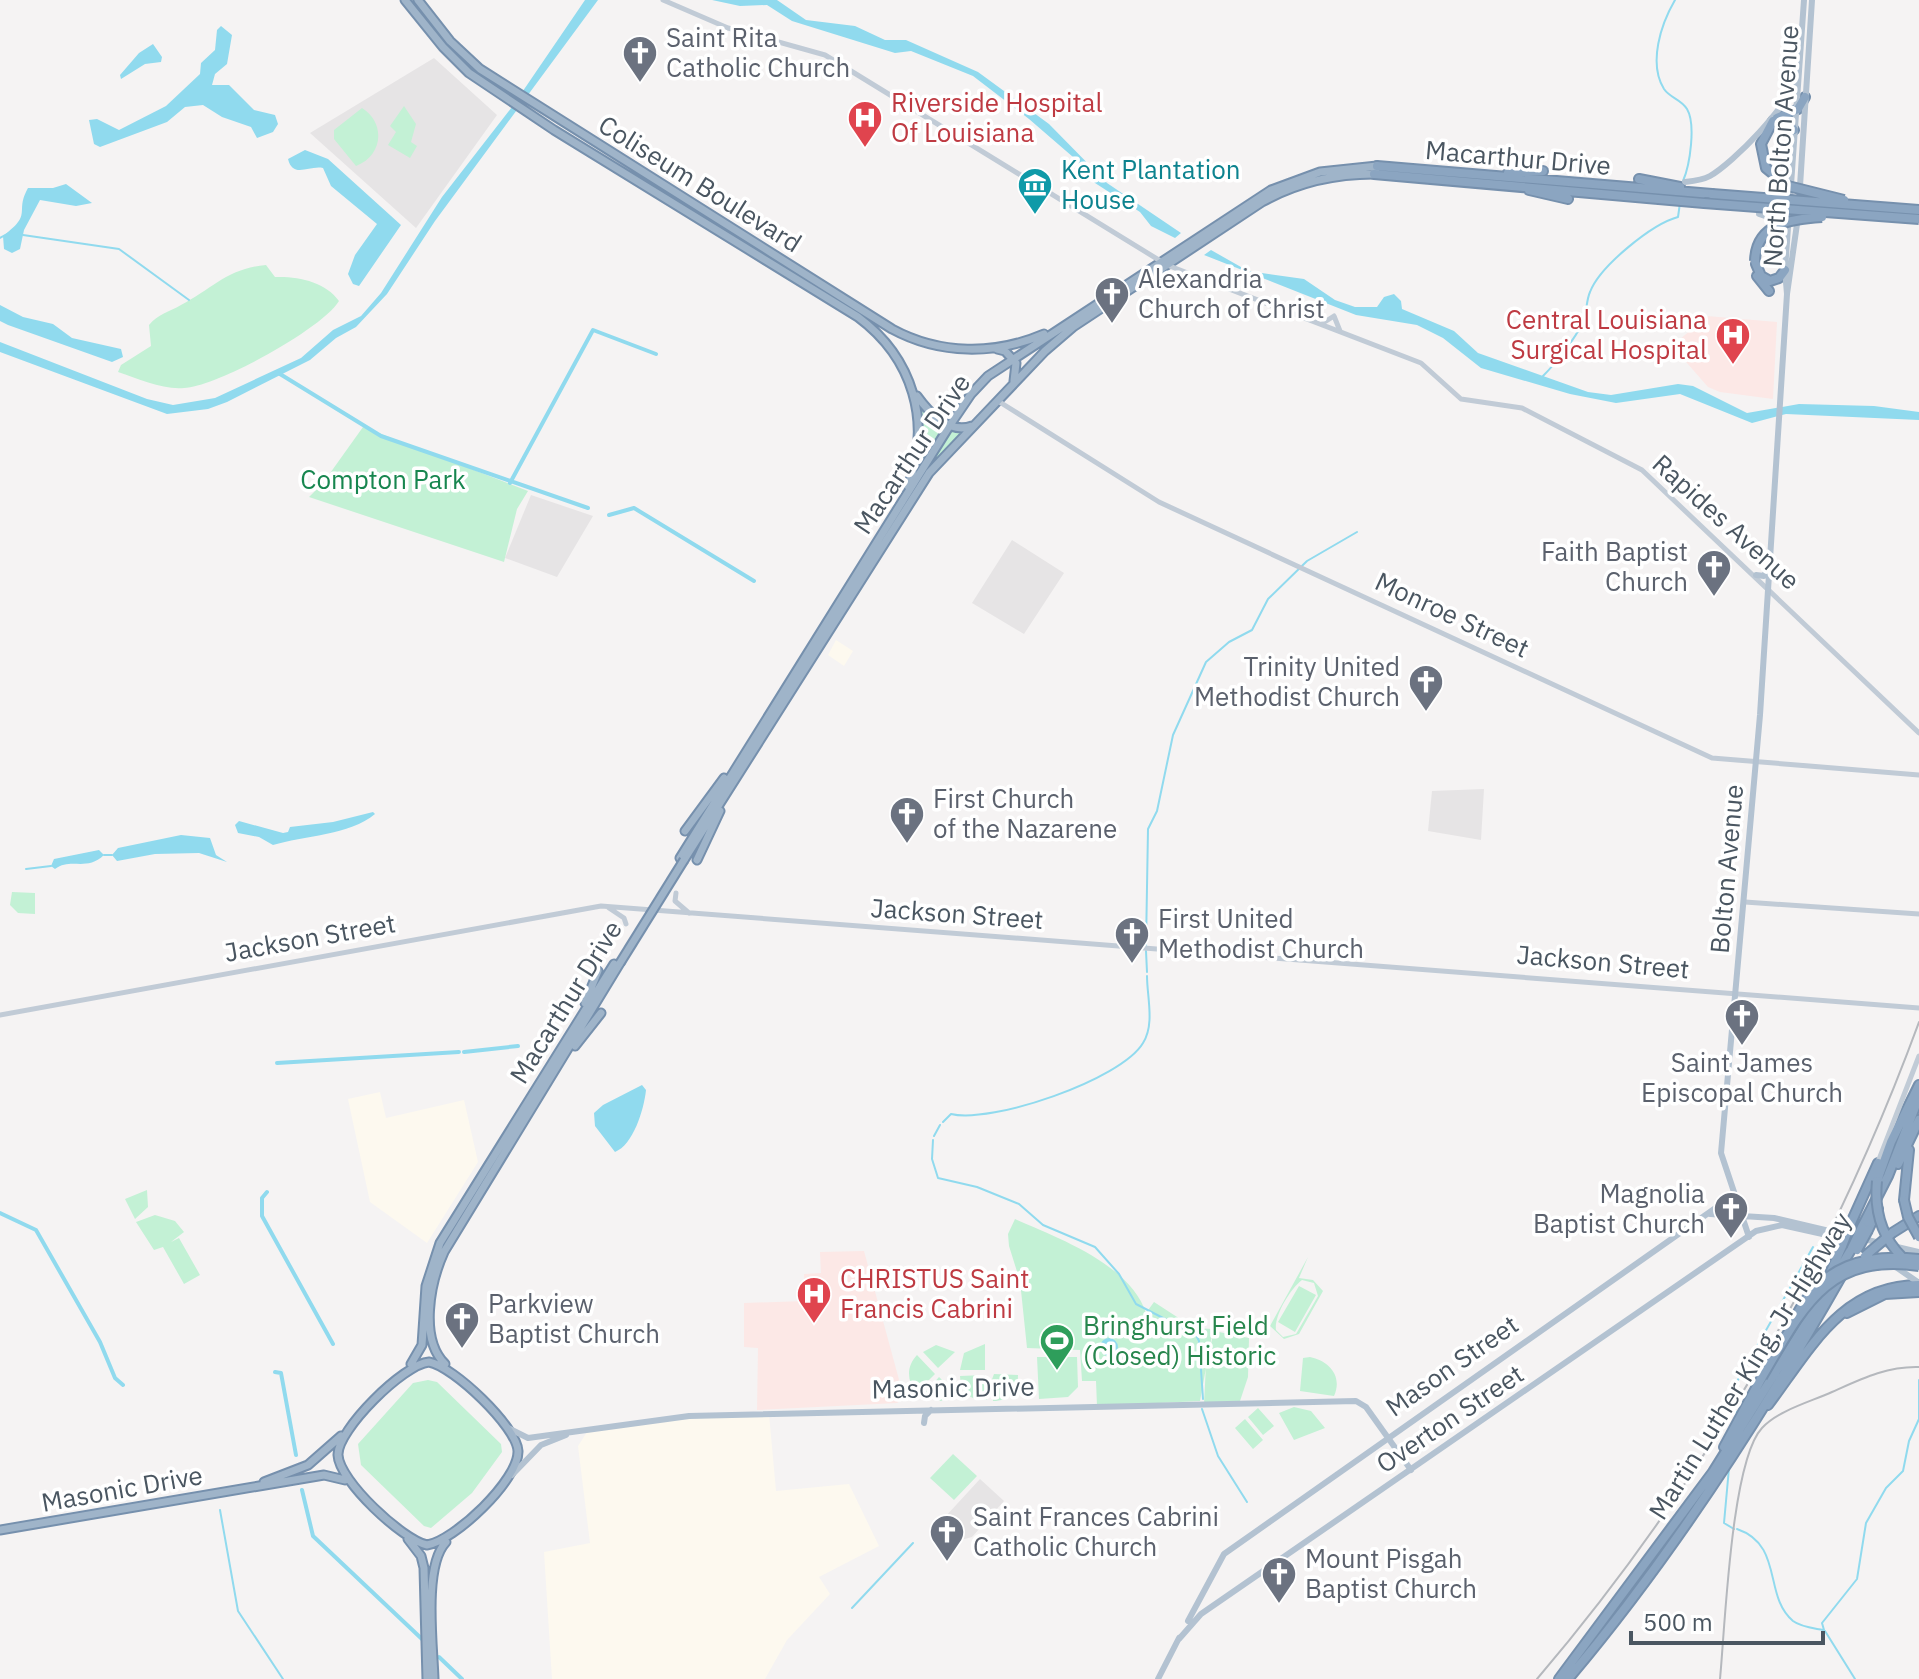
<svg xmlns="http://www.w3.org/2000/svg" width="1919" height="1679" viewBox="0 0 1919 1679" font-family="'IBM Plex Sans',sans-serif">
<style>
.commercial{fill:#fdf9ef}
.education{fill:#e6e4e5}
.medical{fill:#fce8e6}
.green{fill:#c3f1d5;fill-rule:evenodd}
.water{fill:#90daee}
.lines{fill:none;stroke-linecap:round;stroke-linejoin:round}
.stream{stroke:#90daee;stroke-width:2}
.canal{stroke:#90daee;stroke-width:4}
.trunk-casing{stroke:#7690ad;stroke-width:11}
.motorway-casing{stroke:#7690ad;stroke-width:12}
.secondary{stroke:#c1cbd6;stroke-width:5}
.primary{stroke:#b3c2d1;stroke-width:6}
.trunk{stroke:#9fb4c9;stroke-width:7}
.motorway{stroke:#8ba5c1;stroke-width:8}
.rail{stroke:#b5b8bd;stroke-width:2}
.trunk-bridge-casing{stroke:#7690ad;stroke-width:11;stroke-linecap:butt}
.motorway-bridge-casing{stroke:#7690ad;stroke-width:12;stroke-linecap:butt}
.trunk-bridge{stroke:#9fb4c9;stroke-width:7}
.motorway-bridge{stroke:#8ba5c1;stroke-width:8}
.labels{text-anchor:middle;stroke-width:7;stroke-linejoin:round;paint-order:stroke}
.worship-label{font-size:26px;fill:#5b616d;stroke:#fff;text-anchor:start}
.health-label{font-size:26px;fill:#be3a42;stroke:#fff;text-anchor:start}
.street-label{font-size:26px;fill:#4a5661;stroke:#fff}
.culture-label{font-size:26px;fill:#0d838f;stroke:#fff;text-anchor:start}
.park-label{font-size:26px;fill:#17864f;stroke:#fff}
.leisure-label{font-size:26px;fill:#27864d;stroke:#fff;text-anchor:start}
</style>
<rect width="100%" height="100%" fill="#f5f3f3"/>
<!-- commercial -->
<path class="commercial" d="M836,640L853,651L844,666L828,655Z
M380,1092L386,1118L464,1100L478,1162L427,1243L370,1202L348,1099Z
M769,1414L776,1491L849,1484L879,1546L819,1577L830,1594L787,1640L765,1679H552L544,1552L590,1543L578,1446L589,1429L624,1423Z"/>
<!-- education -->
<path class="education" d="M434,58L497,115L416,228L310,133Z
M531,495L593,516L557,577L505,558Z
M1012,540L1064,573L1024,634L972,603Z
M1484,789L1481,840L1428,831L1432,791Z
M980,1479L1004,1501L972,1537L961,1540L946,1527L945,1517Z"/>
<!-- medical -->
<path class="medical" d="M1707,316L1777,322L1773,399L1720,392L1708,387L1672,346Z
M864,1251L904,1398L897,1403L757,1410L758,1348L744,1347V1303L805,1301L804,1274L821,1273L820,1252Z"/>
<!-- green -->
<path class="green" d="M404,106L416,124L411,142L417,146L410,158L388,145L396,132L390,126Z
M362,108C386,123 383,156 356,166L334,139V130Z
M266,265L275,277C298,276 326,282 339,301C322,329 218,386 184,388C163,390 139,379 118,372L121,365L151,346L149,325C158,314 169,312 181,305C212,289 228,268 266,265Z
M919,404L946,425L915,474L921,448Z
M363,427L528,491L517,509L504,562L309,497L323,483Z
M950,427L966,430L934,464L879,546Z
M12,892L35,893V914L18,913L10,905Z
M147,1190L148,1207L135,1219L125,1199Z
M155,1215L175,1221L184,1232L171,1242L179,1238L200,1275L184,1284L163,1247L154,1250L136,1222Z
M1015,1219C1058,1238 1130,1264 1146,1313L1154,1302L1194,1328L1213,1329L1200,1401L1097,1406L1096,1381H1082L1080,1350L1027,1348L1020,1281L1009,1246L1008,1234Z
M1308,1257L1299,1278L1313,1280L1323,1291L1299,1334L1284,1339L1270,1326ZM1302,1280L1314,1283L1318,1296L1296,1334L1283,1337L1276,1330C1274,1316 1290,1289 1302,1280Z
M1299,1286L1316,1295L1295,1332L1278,1322Z
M1214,1331L1249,1338L1248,1377L1239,1404H1204L1206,1365Z
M985,1344V1370H960L964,1353Z
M936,1345L955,1352L938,1368L923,1352Z
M917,1355L935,1374L916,1393C907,1380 906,1367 917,1355Z
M1037,1357H1077L1078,1387L1068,1397L1039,1399Z
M1310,1357C1329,1361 1343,1376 1334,1396L1300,1391L1303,1358Z
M994,1374L1018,1375C1018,1391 1009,1401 993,1401L991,1382Z
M985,1375L987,1400C971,1401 961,1393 960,1376Z
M939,1377L956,1393L941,1401L924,1394Z
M428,1380L437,1382L501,1444L502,1452L472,1493L431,1528L424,1526L361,1465L358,1444L413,1383Z
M1294,1407L1311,1411L1325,1428L1294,1440L1279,1413Z
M1258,1408L1274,1426L1263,1435L1248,1417Z
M1245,1419L1263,1440L1253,1449L1235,1428Z
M953,1454L977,1476L954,1500L930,1478Z"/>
<!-- water -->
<path class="water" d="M585,0H598L435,221L387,294L356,327L336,338L310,360L227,402L208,409L167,414L0,352V342L147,399L173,405L215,398L301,358L333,330L361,316L381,293L442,197L512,107Z
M712,0H777L806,20L855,26L885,40H906L978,72L1049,124L1107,183L1181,233L1175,238L1151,226L1140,212L1095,183L1073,157L1029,119L973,76L911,51L895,53L792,21L767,5L740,6Z
M221,26L232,35L227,64L215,74L212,85H229L254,110L275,115L278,124L273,132L257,138L251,127L222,117L203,105L185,107L167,122L100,147L94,144L89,120L97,119L119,130L166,106L200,74L201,63L215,50L217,30Z
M153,44L162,57L161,62L145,64L121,79L120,75L139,53Z
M305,150L328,159L401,225L359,286L353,284L348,274L355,255L377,224L331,186L323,168C309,165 293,179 288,159Z
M66,184L92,203L76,206L40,200L24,230L20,249L12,253L4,249L3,236C34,213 14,213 28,188H53Z
M1211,250L1248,271L1304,279L1335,300L1355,307H1377L1384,297L1394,294L1401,301L1402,309L1454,331L1478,353L1588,392L1611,395L1678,384L1693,386L1747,413L1799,404L1874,406L1919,412V420L1786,414L1752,423L1680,394L1616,403L1570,394L1481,368L1443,338L1417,325L1356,315L1204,255Z
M0,305L23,317L53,324L72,338L121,349L123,357L112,362L8,325L0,321Z
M373,812L375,814C350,835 303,836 273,845L259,837L238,833L235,825L239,821L283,833L288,832L290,827L333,822Z
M181,835L210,838L216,855L227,862L199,853L155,854L117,861L112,855L118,848Z
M99,850L104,855C86,872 71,857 55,869L51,866L54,859Z
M642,1085L646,1090C644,1110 633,1145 615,1152L595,1126L594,1113L603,1105Z
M1100 1347a9 9 0 1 1 18 0a9 9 0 1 1-18 0Z"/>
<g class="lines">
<!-- stream -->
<path class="stream" d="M1675,0C1661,24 1648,63 1664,89C1670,98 1681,99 1687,109C1696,124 1690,165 1683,181
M23,235L119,249L189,300
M0,238L9,233
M1543,376C1556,363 1575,339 1583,322C1587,312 1586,301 1590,292C1600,266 1652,224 1678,217L1680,203
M104,855H112
M26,869L51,866
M1146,945L1148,829L1157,811L1173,735L1206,662L1229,642L1252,630L1268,599L1307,561L1357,532
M1146,951L1147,972
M943,1122L951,1114C991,1124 1121,1080 1143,1043C1155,1024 1147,997 1147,976
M934,1136L940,1125
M933,1140L932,1159L938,1178L977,1187L1019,1204L1043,1225L1095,1247L1119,1274L1136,1304L1196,1335L1199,1341L1203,1399
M1202,1409L1218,1456L1247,1502
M1736,1418L1737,1413L1726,1401L1813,1247
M1729,1468L1724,1523L1734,1529
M220,1510L238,1611L283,1679
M1737,1529C1784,1545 1763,1596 1793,1621C1801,1627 1813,1628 1823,1630
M852,1608L913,1543
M1824,1630L1822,1623L1857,1579L1866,1523L1886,1488L1903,1471L1909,1441L1919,1419V1380
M1825,1631L1855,1679"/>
<!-- canal -->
<path class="canal" d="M280,374L381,436L588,508
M510,483L593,330L656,354
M609,515L634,508L754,581
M464,1052L518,1046
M277,1063L459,1052
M267,1192L262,1198V1216L333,1344
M0,1213L36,1230L100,1342L115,1378L123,1385
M275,1372L281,1373L296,1455
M302,1490L313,1536L423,1640
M439,1657L462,1679"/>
<defs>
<path id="trunk" d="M405,0L443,47L469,73L554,130L858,317C913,358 932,422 908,486
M418,0L450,41L480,69L892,329C940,355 995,355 1044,334
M997,349L1005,351L1016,363L1014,381
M917,396C930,414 950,434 972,426
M685,831L724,778
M680,858L950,425L971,394L988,376L1271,190L1320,172L1377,166L1374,174C1335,174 1296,183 1262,202L1073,327L1045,351L929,473L684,860
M697,860L720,811
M585,1003L598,971
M575,1046L601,1013
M429,1362C453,1366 517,1427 518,1451C519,1480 454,1541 427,1545C403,1540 339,1481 338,1455C337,1430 404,1364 429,1362Z
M411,1364L422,1345L426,1286L440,1243L614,964
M445,1364C419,1338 430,1283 444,1252L620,963
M264,1482L308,1465L341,1436
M0,1530L324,1475L345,1480
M408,1539L421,1556L424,1568L427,1679
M434,1679C433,1645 423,1566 446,1542"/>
<path id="motorway" d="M1777,118L1798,109L1805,97
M1377,166L1712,194
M1508,173L1543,171
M1374,174L1704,203
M1639,179L1680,187
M1788,186L1766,168L1761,144L1773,121L1786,119L1794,130
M1529,190L1568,199
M1756,264L1761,276L1770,281L1779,278L1785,270
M1757,276L1769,291
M1898,1164L1919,1120
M1877,1181L1891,1142L1919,1085
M1904,1200L1909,1150
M1850,1225L1878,1163
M1862,1227L1888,1176L1919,1097
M1868,1230L1878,1209
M1892,1233L1919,1216
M1837,1273L1852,1248
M1828,1278L1842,1246
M1847,1313L1885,1294L1919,1292
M1768,1405C1810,1349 1842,1285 1919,1285
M1724,1447L1762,1377
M1559,1679L1713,1472L1830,1285
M1568,1679C1673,1555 1762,1416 1842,1275"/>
</defs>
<!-- trunk casing -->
<use href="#trunk" class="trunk-casing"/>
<!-- motorway casing -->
<use href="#motorway" class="motorway-casing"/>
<!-- secondary -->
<path class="secondary" d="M663,0L728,28L825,55L1167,265L1421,363L1461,399L1522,408L1642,470L1919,733
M1323,323L1334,316L1340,331
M998,401L1159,502L1712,758L1919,775
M676,893L675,901L689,913
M1745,902L1919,914
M609,908L624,918L626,924
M0,1015L601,906L1919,1008
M1878,1162L1919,1056"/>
<!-- primary -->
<path class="primary" d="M1685,182C1694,181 1703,180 1710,176C1733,163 1790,105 1794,80
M1759,214L1777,220L1783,227
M1787,294L1785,270L1804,0
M1756,575L1764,576L1768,567
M1710,1214L1774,1218L1919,1252
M1749,1237L1721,1153L1760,715L1787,294L1798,217L1812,0
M1893,1265L1919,1283
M924,1423L925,1416L931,1410
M508,1428L528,1438L689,1416L1356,1401L1366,1407L1411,1470
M512,1475L541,1445L566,1435
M1188,1621L1224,1554L1734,1195
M1179,1639L1201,1614L1756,1231L1782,1225L1845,1239
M1158,1679L1179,1638"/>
<!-- trunk -->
<use href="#trunk" class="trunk"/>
<!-- motorway -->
<use href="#motorway" class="motorway"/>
<!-- rail -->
<path class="rail" d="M1537,1679C1704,1483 1830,1264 1919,1022
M1720,1679C1725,1628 1731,1461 1762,1428C1779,1410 1810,1402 1832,1392C1861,1379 1887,1366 1919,1367"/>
<defs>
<path id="trunk-bridge" d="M620,963L684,860"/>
<path id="motorway-bridge" d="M1788,186L1844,200
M1712,194L1919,210
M1704,203L1919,219
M1755,261C1756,223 1791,219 1822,217
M1877,1181C1874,1211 1881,1236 1902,1257
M1904,1200L1908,1217L1919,1237
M1842,1246L1850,1225
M1852,1248L1862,1227
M1857,1250L1868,1230
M1865,1256L1892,1233
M1796,1316C1823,1265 1865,1253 1919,1259
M1762,1377C1803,1307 1827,1253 1919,1266"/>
</defs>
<!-- trunk-bridge casing -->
<use href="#trunk-bridge" class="trunk-bridge-casing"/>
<!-- motorway-bridge casing -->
<use href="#motorway-bridge" class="motorway-bridge-casing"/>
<!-- trunk-bridge -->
<use href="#trunk-bridge" class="trunk-bridge"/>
<!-- motorway-bridge -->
<use href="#motorway-bridge" class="motorway-bridge"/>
</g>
<!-- icons -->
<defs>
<symbol id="church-pin" viewBox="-11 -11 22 30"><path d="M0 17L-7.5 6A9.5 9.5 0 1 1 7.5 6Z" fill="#6b7280" stroke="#fff"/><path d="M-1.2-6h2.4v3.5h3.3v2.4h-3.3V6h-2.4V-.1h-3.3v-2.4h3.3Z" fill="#fff"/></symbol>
<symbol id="hospital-pin" viewBox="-11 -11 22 30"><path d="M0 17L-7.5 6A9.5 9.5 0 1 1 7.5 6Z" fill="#e0444e" stroke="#fff"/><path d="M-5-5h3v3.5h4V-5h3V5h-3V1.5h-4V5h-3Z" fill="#fff"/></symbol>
<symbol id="museum-pin" viewBox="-11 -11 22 30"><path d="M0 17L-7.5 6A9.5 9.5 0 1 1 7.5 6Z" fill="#0f9aa8" stroke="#fff"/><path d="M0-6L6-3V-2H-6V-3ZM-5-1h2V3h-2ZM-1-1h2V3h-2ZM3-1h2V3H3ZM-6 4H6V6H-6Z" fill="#fff"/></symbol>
<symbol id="stadium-pin" viewBox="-11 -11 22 30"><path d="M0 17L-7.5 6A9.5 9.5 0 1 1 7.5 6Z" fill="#2e9e5b" stroke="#fff"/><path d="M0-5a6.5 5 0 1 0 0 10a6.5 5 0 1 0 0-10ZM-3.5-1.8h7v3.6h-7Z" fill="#fff"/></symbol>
</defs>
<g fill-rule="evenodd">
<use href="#church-pin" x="620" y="33" width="40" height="54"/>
<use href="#hospital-pin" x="845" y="98" width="40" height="54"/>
<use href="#museum-pin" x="1015" y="165" width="40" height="54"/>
<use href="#church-pin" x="1092" y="274" width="40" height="54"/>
<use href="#hospital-pin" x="1713" y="315" width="40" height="54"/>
<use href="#church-pin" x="1694" y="547" width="40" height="54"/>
<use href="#church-pin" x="1406" y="662" width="40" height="54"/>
<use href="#church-pin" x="887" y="794" width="40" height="54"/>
<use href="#church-pin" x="1112" y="914" width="40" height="54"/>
<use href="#church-pin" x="1722" y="996" width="40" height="54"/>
<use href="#church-pin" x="1711" y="1189" width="40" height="54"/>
<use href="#hospital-pin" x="794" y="1274" width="40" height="54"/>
<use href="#church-pin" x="442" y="1299" width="40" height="54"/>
<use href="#stadium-pin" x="1037" y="1321" width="40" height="54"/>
<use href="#church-pin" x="927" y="1512" width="40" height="54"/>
<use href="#church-pin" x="1259" y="1554" width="40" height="54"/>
</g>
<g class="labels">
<!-- worship labels -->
<g class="worship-label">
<text x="666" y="47">Saint Rita<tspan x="666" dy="30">Catholic Church</tspan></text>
<text x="1138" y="288">Alexandria<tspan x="1138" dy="30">Church of Christ</tspan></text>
<text x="1688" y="561" text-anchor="end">Faith Baptist<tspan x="1688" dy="30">Church</tspan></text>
<text x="1400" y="676" text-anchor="end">Trinity United<tspan x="1400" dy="30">Methodist Church</tspan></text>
<text x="933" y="808">First Church<tspan x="933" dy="30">of the Nazarene</tspan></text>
<text x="1158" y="928">First United<tspan x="1158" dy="30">Methodist Church</tspan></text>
<text x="1742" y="1072" text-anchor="middle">Saint James<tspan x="1742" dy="30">Episcopal Church</tspan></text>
<text x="1705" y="1203" text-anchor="end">Magnolia<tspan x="1705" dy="30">Baptist Church</tspan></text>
<text x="488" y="1313">Parkview<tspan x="488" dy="30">Baptist Church</tspan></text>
<text x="973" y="1526">Saint Frances Cabrini<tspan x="973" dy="30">Catholic Church</tspan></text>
<text x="1305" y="1568">Mount Pisgah<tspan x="1305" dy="30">Baptist Church</tspan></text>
</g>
<!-- health labels -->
<g class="health-label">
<text x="891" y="112">Riverside Hospital<tspan x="891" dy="30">Of Louisiana</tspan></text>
<text x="1707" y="329" text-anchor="end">Central Louisiana<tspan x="1707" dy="30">Surgical Hospital</tspan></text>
<text x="840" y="1288">CHRISTUS Saint<tspan x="840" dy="30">Francis Cabrini</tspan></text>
</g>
<!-- street labels -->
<g class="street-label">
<text transform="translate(1781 146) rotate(-86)" y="9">North Bolton Avenue</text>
<text transform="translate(1518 158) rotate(5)" y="9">Macarthur Drive</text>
<text transform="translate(700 184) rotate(32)" y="9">Coliseum Boulevard</text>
<text transform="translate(912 454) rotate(-56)" y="9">Macarthur Drive</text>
<text transform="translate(1726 522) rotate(42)" y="9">Rapides Avenue</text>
<text transform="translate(1452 615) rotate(25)" y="9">Monroe Street</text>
<text transform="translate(1727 869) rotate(-85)" y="9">Bolton Avenue</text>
<text transform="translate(957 914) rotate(4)" y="9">Jackson Street</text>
<text transform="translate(310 938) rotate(-10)" y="9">Jackson Street</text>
<text transform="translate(1603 962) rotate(5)" y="9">Jackson Street</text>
<text transform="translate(566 1002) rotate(-58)" y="9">Macarthur Drive</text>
<text transform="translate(1452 1366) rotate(-35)" y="9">Mason Street</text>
<text transform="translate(1750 1366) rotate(-58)" y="9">Martin Luther King, Jr Highway</text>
<text transform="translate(953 1388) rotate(-1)" y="9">Masonic Drive</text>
<text transform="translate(1450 1419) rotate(-34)" y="9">Overton Street</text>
<text transform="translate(122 1489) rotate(-10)" y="9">Masonic Drive</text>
</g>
<!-- culture labels -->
<g class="culture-label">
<text x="1061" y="179">Kent Plantation<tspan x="1061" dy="30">House</tspan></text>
</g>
<!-- park labels -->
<g class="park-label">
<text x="383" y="489">Compton Park</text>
</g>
<!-- leisure labels -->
<g class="leisure-label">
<text x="1083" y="1335">Bringhurst Field<tspan x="1083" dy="30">(Closed) Historic</tspan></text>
</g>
</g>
<!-- scale -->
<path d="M1631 1631v12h192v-12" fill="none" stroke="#4a5661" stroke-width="4"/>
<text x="1643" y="1631" font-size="24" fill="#4a5661" stroke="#ffffff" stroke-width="6" paint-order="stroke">500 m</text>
</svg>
